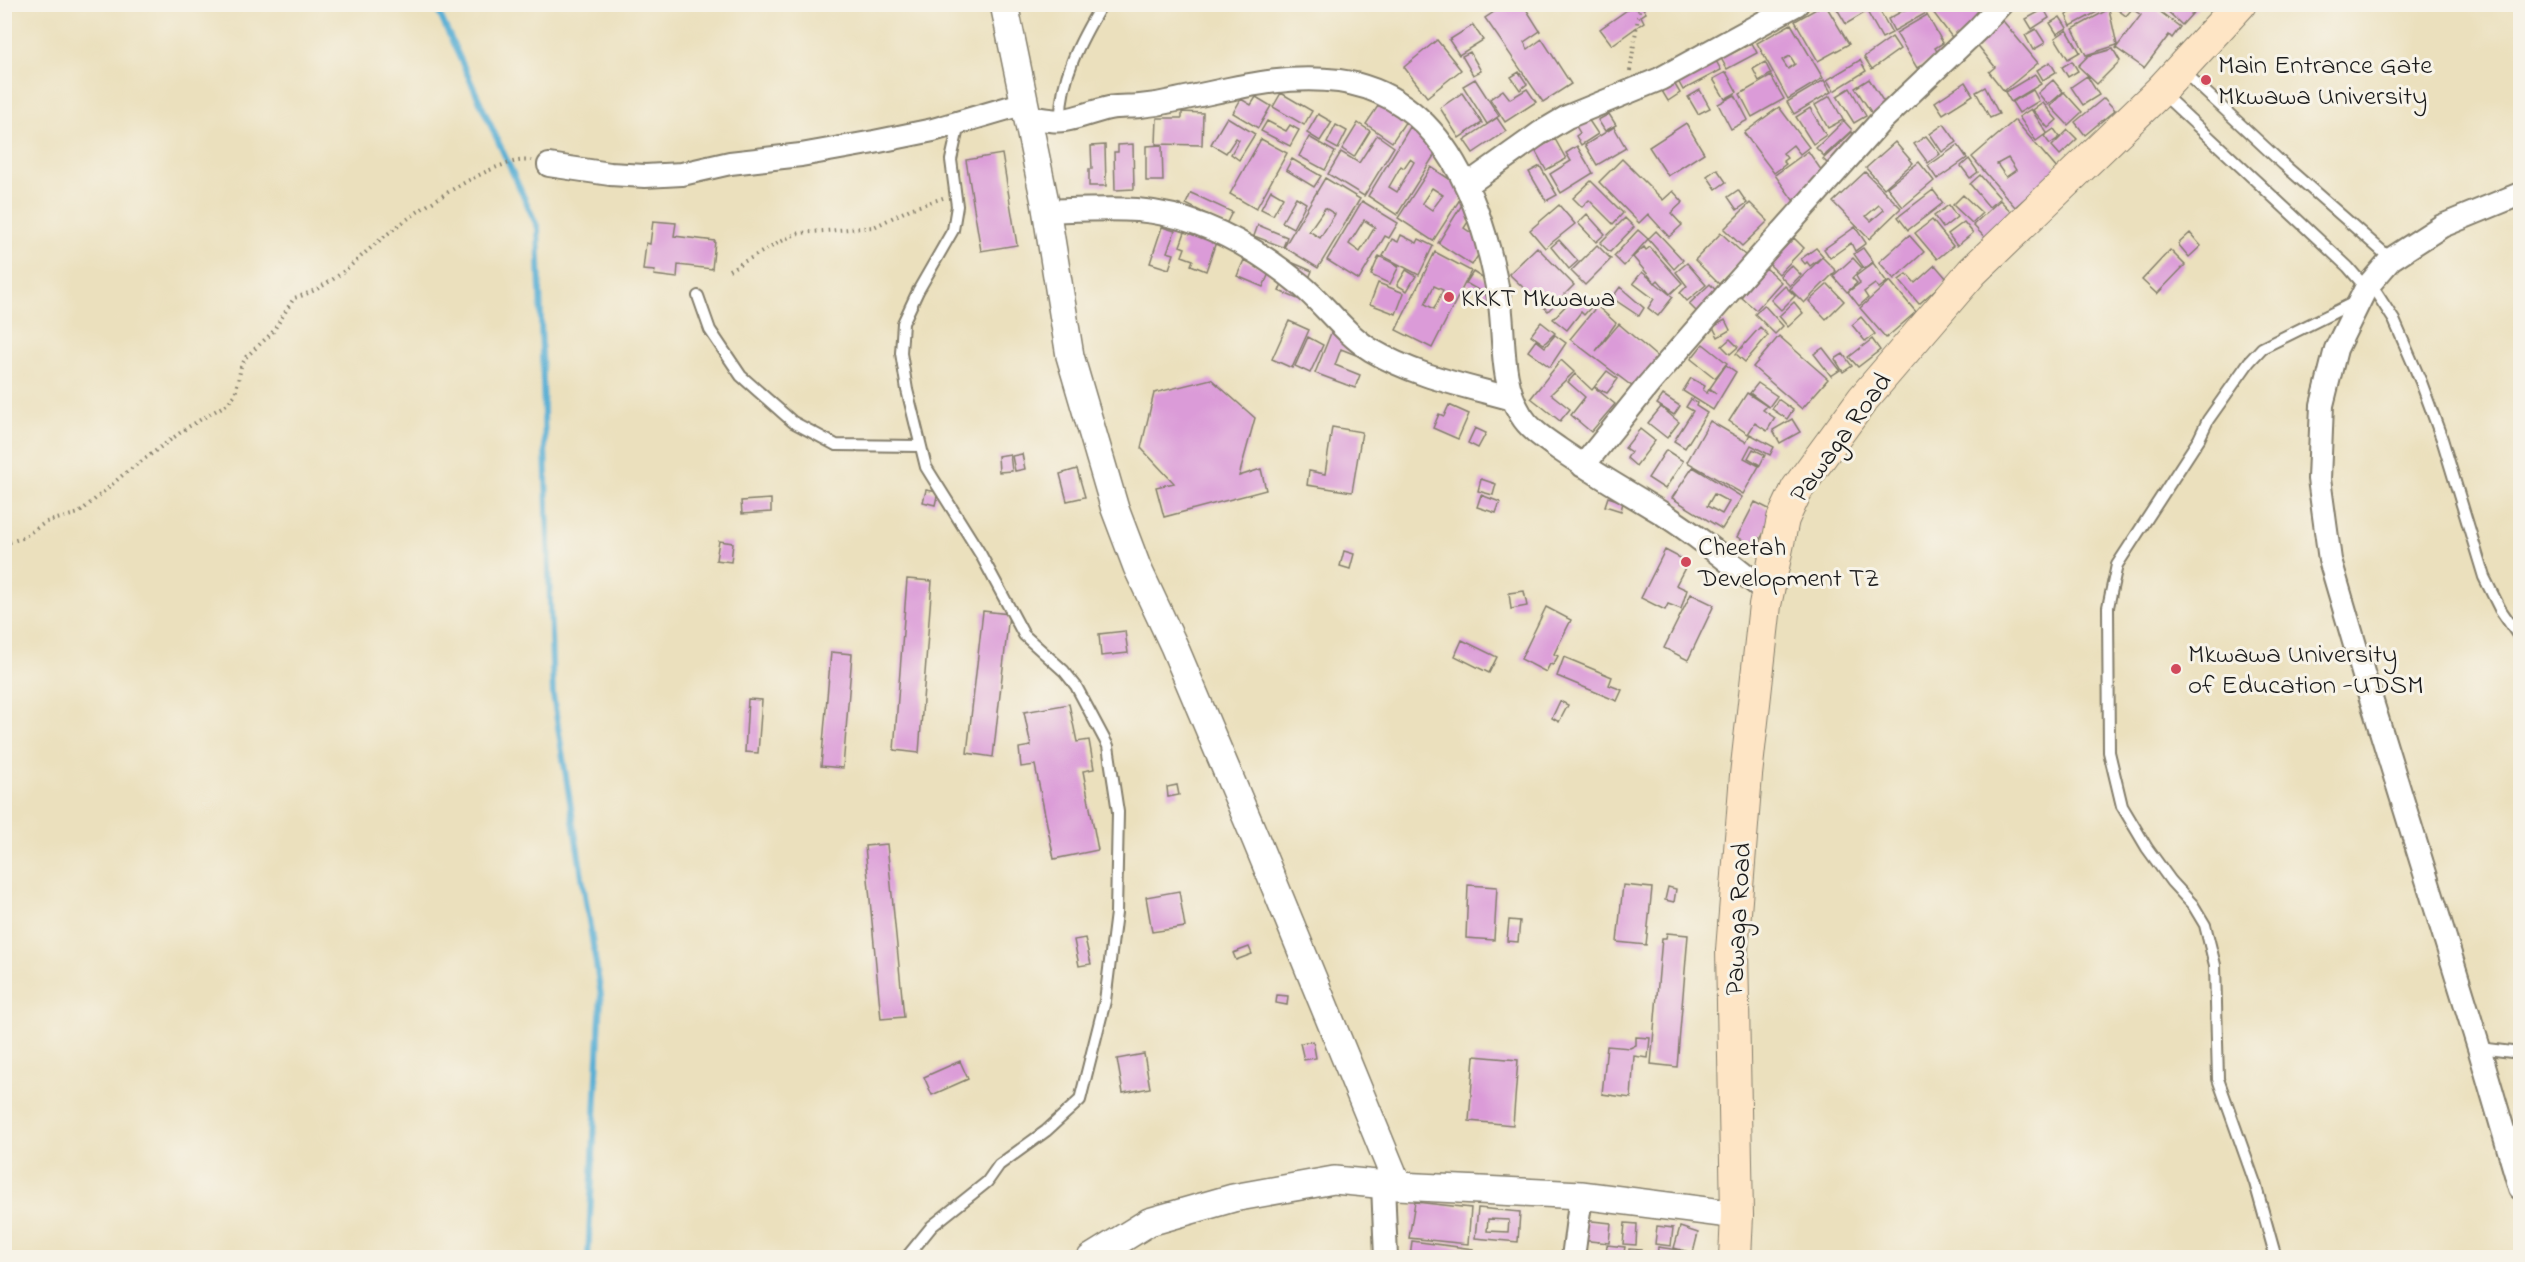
<svg xmlns="http://www.w3.org/2000/svg" width="2525" height="1262" viewBox="0 0 2525 1262" font-family="'Indie Flower',sans-serif">
<style>
.lines{fill:none;stroke-linecap:round;stroke-linejoin:round}
.stream{stroke:#58afd4;stroke-width:6}
.building{fill:#db9bd8;fill-rule:evenodd}
.service-casing{stroke:#847e6c;stroke-width:14}
.minor-casing{stroke:#847e6c;stroke-width:26}
.tertiary-casing{stroke:#847e6c;stroke-width:30}
.secondary-casing{stroke:#847e6c;stroke-width:34}
.path{stroke:#847e6c;stroke-width:4;stroke-dasharray:1.5 4.5;stroke-linecap:butt}
.service{stroke:#fff;stroke-width:10}
.minor{stroke:#fff;stroke-width:22}
.tertiary{stroke:#fff;stroke-width:27}
.secondary{stroke:#fee5c5;stroke-width:32}
.poi-dot{fill:#d1495b;stroke:#f7f3e8;stroke-width:2}
.labels{text-anchor:middle;stroke-width:6;stroke-linejoin:round;paint-order:stroke}
.poi-label{font-size:27px;fill:#1c1c1c;stroke:#f7f3e8;text-anchor:start}
.street-label{font-size:27px;fill:#1c1c1c;stroke:#f7f3e8}
</style>
<rect width="100%" height="100%" fill="#f7f3e8"/>
<filter id="ink" filterUnits="userSpaceOnUse"><feTurbulence type="fractalNoise" baseFrequency=".0167" numOctaves="2"/><feDisplacementMap in="SourceGraphic" scale="12" xChannelSelector="R" yChannelSelector="G"/><feConvolveMatrix kernelMatrix="1 2 1 2 8 2 1 2 1" color-interpolation-filters="sRGB"/></filter>
<filter id="wash" filterUnits="userSpaceOnUse"><feTurbulence type="fractalNoise" baseFrequency=".008" numOctaves="4" result="noise"/><feDisplacementMap in="SourceGraphic" scale="24" xChannelSelector="R" yChannelSelector="G"/><feGaussianBlur stdDeviation="1.35" result="paint"/><feColorMatrix in="noise" values="0 0 0 0 0 0 0 0 0 0 0 0 0 0 0 0 0 1.4 0 .05"/><feComposite in="paint" operator="in"/></filter>
<g filter="url(#wash)">
<rect width="100%" height="100%" fill="#ebe0bd"/>
<g class="lines">
<!-- stream -->
<path class="stream" d="M435,4L538,228L553,695L601,995L588,1258"/>
</g>
<g id="blocks">
<!-- building -->
<path class="building" d="M1506,4H1523L1540,31L1524,42L1528,49L1542,39L1571,84L1543,102L1485,18Z
M1825,4L1849,44L1818,61L1795,21Z
M1834,4H1861L1866,12L1846,24Z
M1871,4H1876L1892,33L1882,38L1865,8Z
M1915,4H1924L1928,12L1894,31L1888,19Z
M1927,4H1976L1985,16L1954,40Z
M2086,4H2112L2071,26L2066,15Z
M2116,4H2150L2180,27L2172,38L2169,35L2144,68L2116,48L2141,15L2132,9L2126,16L2114,7Z
M2160,4H2201L2182,25Z
M1641,5L1646,13L1641,16L1644,22L1612,45L1600,29L1633,6L1636,9Z
M2044,9L2049,18L2032,29L2026,19Z
M2109,9L2117,45L2086,55L2073,29Z
M1927,15L1943,43L1935,48L1939,55L1917,68L1896,33Z
M2060,17L2067,28L2057,34L2050,23Z
M2003,21L2038,63L2004,91L1989,72L1995,67L1976,43Z
M1791,24L1823,78L1788,99L1757,43ZM1790,56L1795,64L1788,69L1782,60Z
M1473,25L1483,40L1459,55L1449,40Z
M2036,29L2045,43L2033,50L2025,35Z
M2067,30L2080,52L2068,59L2055,38Z
M1892,37L1900,49L1872,69L1864,57Z
M1437,40L1461,70L1427,97L1404,67Z
M1752,43L1757,53L1727,69L1718,53L1728,49L1731,54Z
M2113,49L2120,61L2097,84L2078,66L2088,56Z
M1470,52L1481,71L1473,75L1462,56Z
M1715,59L1721,70L1683,90L1677,79Z
M1860,60L1866,71L1834,91L1827,80Z
M2072,61L2078,71L2068,77L2062,67Z
M1765,62L1771,74L1759,81L1753,69Z
M2050,62L2056,72L2043,80L2037,70Z
M1519,72L1527,84L1520,90L1511,77Z
M1726,72L1737,92L1725,99L1713,79Z
M2035,74L2041,84L2011,102L2005,92Z
M1771,76L1784,99L1752,117L1740,94Z
M2087,76L2099,95L2083,105L2071,87Z
M1475,79L1499,116L1487,124L1463,86Z
M1869,79L1887,107L1873,115L1855,88Z
M1824,80L1831,92L1794,114L1787,102Z
M2053,80L2063,92L2048,105L2038,93Z
M1965,82L1973,95L1943,114L1935,102Z
M1674,83L1680,93L1668,101L1662,91Z
M1985,87L1999,114L1990,118L1976,92Z
M1850,88L1866,116L1854,123L1837,96Z
M1527,89L1536,102L1505,122L1490,99L1503,90L1510,99Z
M1700,90L1710,108L1698,114L1688,97Z
M2033,90L2039,101L2019,113L2012,102Z
M2064,92L2082,112L2068,125L2050,106Z
M1281,93L1312,111L1304,125L1273,107Z
M1462,93L1482,123L1459,138L1440,108Z
M1735,95L1748,120L1731,129L1718,104Z
M1830,96L1843,120L1828,128L1815,105Z
M1256,97L1271,106L1258,128L1233,113L1241,99L1251,105Z
M2104,98L2115,110L2085,135L2075,122Z
M1380,103L1406,121L1392,142L1366,124Z
M2043,103L2057,120L2048,128L2033,110Z
M1779,107L1809,147L1800,154L1793,145L1783,153L1787,158L1783,161L1786,164L1774,173L1744,133Z
M1810,108L1826,135L1813,144L1796,117Z
M2031,109L2047,133L2036,141L2019,117Z
M1182,112L1203,113L1202,145L1156,144L1157,118H1182Z
M1318,114L1332,122L1320,141L1307,133Z
M1609,114L1616,125L1605,131L1598,120Z
M1227,117L1255,134L1239,160L1231,154L1239,140L1236,138L1226,153L1211,144Z
M1497,118L1506,131L1473,153L1464,140Z
M1588,119L1598,134L1581,145L1576,136L1580,133L1576,126Z
M2015,120L2058,170L2015,207L1972,157ZM2008,158L2016,170L2006,177L1997,164Z
M1267,121L1286,131L1290,125L1299,130L1290,146L1261,131Z
M1844,121L1852,130L1824,156L1816,148Z
M1358,123L1370,131L1354,157L1342,149Z
M1686,123L1704,153L1668,176L1649,147Z
M1944,124L1957,142L1942,152L1930,134Z
M1336,125L1347,131L1338,149L1327,143Z
M1410,127L1440,146L1397,215L1368,196ZM1410,159L1414,162L1397,192L1389,187L1401,166L1404,168Z
M1614,127L1626,148L1597,165L1585,145Z
M2054,129L2060,137L2050,144L2044,136Z
M2068,130L2077,139L2060,155L2052,146Z
M1852,132L1861,142L1833,169L1823,159Z
M1377,135L1394,147L1364,196L1328,174L1341,152L1359,163Z
M1926,136L1940,154L1928,163L1914,144Z
M1309,137L1335,152L1325,170L1299,156Z
M1261,139L1287,153L1256,209L1230,194Z
M1555,139L1566,159L1546,170L1535,150Z
M1895,142L1913,163L1884,188L1866,168Z
M1133,144L1134,189L1115,190L1114,152H1118V145Z
M1105,145L1106,186H1089V169H1092L1091,146Z
M1162,145L1163,181H1146V146Z
M1958,145L1967,158L1937,179L1928,166Z
M1577,146L1593,173L1561,193L1550,174L1571,161L1566,153Z
M1808,151L1826,177L1793,200L1775,175Z
M1002,154L1017,245L981,251L966,160Z
M1292,159L1321,176L1314,187L1286,170Z
M1622,159L1663,200L1673,191L1683,202L1671,213L1682,225L1669,237L1648,214L1639,223L1599,182Z
M1969,159L1978,172L1970,178L1961,166Z
M1919,162L1934,181L1903,207L1887,187Z
M1540,166L1557,195L1546,201L1529,172Z
M1431,167L1466,190L1433,241L1398,218ZM1432,188L1443,195L1432,210L1422,203Z
M1717,169L1726,182L1716,189L1707,176Z
M1865,172L1901,208L1869,239L1833,202ZM1879,205L1884,210L1871,221L1866,216Z
M1980,175L2000,198L1989,207L1970,184Z
M1325,178L1360,199L1318,268L1284,247ZM1325,208L1335,214L1320,238L1309,231Z
M1591,181L1623,213L1613,224L1589,200L1582,207L1573,198Z
M1271,190L1283,197L1273,215L1261,209Z
M1738,190L1747,203L1737,210L1728,197Z
M1933,190L1943,203L1908,230L1898,217Z
M1191,193L1232,212L1226,224L1186,204Z
M1963,195L1982,213L1972,223L1953,205Z
M1296,197L1306,203L1293,228L1282,222Z
M2000,200L2017,218L1990,243L1973,225Z
M1362,201L1398,223L1389,238L1385,236L1359,280L1327,260ZM1364,220L1375,227L1360,252L1349,244Z
M1463,203L1475,211L1464,228L1486,243L1472,265L1438,243Z
M1750,203L1768,221L1742,246L1724,229Z
M1559,205L1575,224L1545,248L1530,230Z
M1949,205L1957,217L1943,228L1934,216Z
M1587,214L1605,234L1596,242L1578,223Z
M1625,218L1634,227L1610,252L1600,243Z
M1932,220L1953,246L1937,259L1915,233Z
M653,221L676,223L674,236L715,241L712,269L678,265L677,278L654,275L655,271L643,270L646,243L650,244Z
M1964,222L1973,233L1957,246L1948,234Z
M1258,225L1287,237L1283,247L1254,236Z
M1162,227L1175,231L1167,252L1174,254L1169,269L1150,263Z
M1855,227L1866,243L1855,251L1851,243L1830,258L1824,249Z
M1638,230L1648,239L1624,266L1614,256Z
M1656,231L1683,260L1674,269L1648,239Z
M1185,232L1216,242L1206,271L1191,265L1193,260L1182,256L1185,248L1180,246Z
M1721,233L1746,256L1719,284L1695,260Z
M2190,233L2201,246L2189,257L2178,244Z
M1401,235L1417,243L1419,239L1433,246L1419,275L1383,256L1392,239L1398,242Z
M1909,235L1924,252L1894,279L1879,262Z
M1794,238L1804,248L1779,274L1769,264Z
M1559,240L1578,261L1569,269L1551,247Z
M1597,245L1611,259L1585,285L1571,271Z
M1537,247L1574,285L1548,311L1509,274Z
M1644,247L1646,250L1650,247L1682,283L1670,294L1658,280L1655,283L1633,257Z
M1816,248L1823,256L1810,266L1807,262L1805,264L1801,259Z
M1863,248L1873,262L1864,268L1854,254Z
M2170,250L2185,265L2157,294L2142,280Z
M1435,252L1471,271L1432,348L1396,330ZM1434,286L1443,290L1434,309L1425,304Z
M1379,256L1399,266L1390,284L1371,275Z
M1822,257L1836,271L1804,303L1790,289Z
M1853,258L1862,268L1852,278L1857,283L1847,292L1833,276Z
M1244,260L1270,271L1263,287L1237,276Z
M1291,262L1312,271L1300,300L1279,291Z
M1687,263L1706,285L1687,301L1680,293L1687,286L1676,272Z
M1873,263L1887,282L1879,288L1875,284L1864,292L1868,298L1859,306L1848,292L1860,283L1856,276Z
M1791,265L1801,275L1790,286L1780,276Z
M1935,265L1947,279L1919,304L1899,280L1907,274L1915,283Z
M1766,268L1781,282L1756,310L1741,297Z
M1406,270L1416,276L1407,291L1397,285Z
M1473,272L1503,291L1497,301L1466,283Z
M1642,272L1673,297L1658,316L1648,308L1654,299L1633,283Z
M1890,281L1916,312L1886,338L1860,308Z
M1378,283L1404,293L1396,314L1370,304Z
M1710,284L1721,296L1701,316L1689,304Z
M1828,284L1844,301L1826,319L1809,301Z
M1785,286L1795,296L1781,310L1771,300Z
M1620,287L1644,308L1639,316L1612,298Z
M1578,293L1592,306L1584,315L1581,312L1567,330L1553,319Z
M1794,302L1803,313L1788,327L1779,316Z
M1764,305L1783,326L1775,334L1755,314Z
M1597,306L1616,323L1596,351L1619,324L1662,361L1637,390L1570,339Z
M1861,317L1875,334L1865,341L1852,325Z
M1725,320L1730,330L1718,337L1713,327Z
M1289,321L1309,330L1292,368L1272,359Z
M1541,322L1555,333L1544,344L1531,335Z
M1760,327L1768,335L1745,362L1736,354Z
M1333,328L1366,359L1341,349L1335,365L1360,375L1355,388L1315,373Z
M1555,335L1566,343L1550,367L1528,351L1536,340L1545,347Z
M1779,336L1828,379L1802,409L1753,367Z
M1308,337L1323,345L1310,373L1295,366Z
M1730,339L1738,347L1730,354L1722,346Z
M1872,339L1880,350L1858,367L1849,357Z
M1703,344L1727,363L1715,378L1691,359Z
M1823,348L1840,370L1831,376L1814,354Z
M1843,354L1852,366L1843,372L1835,359Z
M1561,360L1574,372L1551,394L1570,409L1560,421L1531,398Z
M1726,365L1736,372L1713,410L1683,391L1691,378L1705,386L1703,390L1707,393L1709,389L1716,394L1710,388Z
M1607,371L1618,379L1607,393L1594,387L1615,404L1591,432L1571,415L1585,397L1568,382L1575,374L1592,390Z
M1211,379L1255,418L1239,476L1261,469L1266,490L1164,517L1156,487L1174,483L1141,448L1154,393Z
M1758,383L1777,396L1769,407L1750,393Z
M1747,393L1767,406L1763,410L1775,418L1767,431L1755,423L1748,434L1729,421Z
M1663,395L1680,406L1674,415L1657,404Z
M1691,399L1697,403L1696,406L1707,413L1685,448L1674,441L1693,411L1686,407Z
M1778,399L1793,410L1787,419L1772,409Z
M1449,405L1469,414L1458,439L1433,428L1439,414L1444,416Z
M1661,407L1679,422L1667,438L1648,423Z
M1792,419L1800,432L1780,443L1773,430Z
M1710,421L1746,442L1750,434L1774,447L1770,455L1751,445L1744,458L1759,466L1743,494L1687,462Z
M1332,427L1362,432L1352,492L1307,485L1309,471L1325,474Z
M1475,428L1486,433L1478,448L1468,443Z
M1640,429L1655,441L1636,466L1627,458L1631,452L1625,448Z
M1753,449L1765,455L1760,465L1748,458Z
M1666,450L1683,461L1665,489L1648,478Z
M1010,454L1012,471L999,472L998,456Z
M1022,454L1025,469L1015,471L1012,456Z
M1693,467L1742,497L1722,529L1672,498ZM1714,494L1729,502L1722,514L1707,506Z
M1077,469L1085,497L1067,501L1060,474Z
M1481,479L1496,484L1493,495L1478,491Z
M926,490L938,492L935,505L923,502Z
M1481,495L1500,502L1496,513L1477,507Z
M1608,497L1623,502L1621,511L1605,506Z
M771,499V512L742,514L741,501Z
M1755,502L1775,512L1756,547L1737,537Z
M719,541L733,543L731,562L716,560Z
M1665,550L1688,562L1676,585L1687,590L1681,609L1668,604L1665,610L1641,598Z
M1344,551L1354,554L1350,569L1340,566Z
M907,579L932,581L919,753L894,750Z
M1524,591L1527,606L1511,609L1509,593Z
M1691,594L1714,605L1688,660L1664,648Z
M1546,607L1571,620L1554,654L1558,656L1553,665L1550,664L1546,672L1521,659Z
M983,611L1009,614L993,757L967,753Z
M1125,631L1128,653L1101,656L1099,634Z
M1462,640L1497,657L1489,673L1455,656Z
M831,652L852,654L843,768L821,766Z
M1564,657L1612,677L1609,685L1622,690L1617,701L1557,676Z
M748,699L762,700L758,753L745,752Z
M1560,701L1568,705L1559,722L1552,718Z
M1069,704L1077,742L1089,740L1094,769L1083,771L1098,850L1054,859L1035,765L1021,767L1019,748L1031,746L1024,712Z
M1177,785L1179,795L1168,797L1167,787Z
M887,844L904,1017L881,1019L865,846Z
M1468,885L1497,887L1494,940L1466,938Z
M1623,885L1652,888L1646,945L1617,942Z
M1668,887L1676,889L1674,902L1665,900Z
M1179,891L1185,927L1152,932L1146,897Z
M1509,920L1520,921L1518,942L1507,941Z
M1667,933L1688,935L1677,1067L1651,1064L1662,938H1666Z
M1085,938L1091,964L1079,966L1074,940Z
M1249,947L1252,954L1236,960L1233,953Z
M1277,995L1288,996L1287,1005L1276,1003Z
M1636,1037L1650,1038L1648,1058L1634,1056L1631,1098L1602,1094L1607,1046L1630,1048L1636,1045Z
M1313,1041L1316,1058L1304,1060L1300,1043Z
M1144,1054L1150,1088L1123,1093L1117,1059Z
M1474,1056L1518,1060L1513,1125L1469,1121Z
M960,1061L968,1079L932,1095L924,1077Z
M1415,1202L1471,1208L1468,1244L1409,1238Z
M1478,1208L1520,1212L1518,1242L1475,1238ZM1488,1219L1509,1220L1508,1232L1487,1231Z
M1582,1220L1611,1223L1609,1243L1580,1240Z
M1625,1223L1637,1224L1636,1245L1623,1244Z
M1657,1226L1673,1228L1671,1246L1655,1244Z
M1680,1227L1698,1233L1693,1253L1674,1248Z
M1412,1241L1473,1249L1472,1258H1410Z
M1607,1245L1625,1247L1623,1258L1606,1256Z
M1658,1247L1684,1251L1683,1258H1657Z
M1629,1249L1641,1250L1640,1258H1628Z"/>
</g>
</g>
<g filter="url(#ink)">
<use href="#blocks" fill-opacity="0" stroke="#847e6c" stroke-width="1.5"/>
<g class="lines">
<defs>
<path id="service" d="M2182,70L2283,164L2391,259
M2162,93L2348,267L2366,288
M1061,121C1059,80 1081,39 1102,4
M2370,283L2394,320L2421,382L2442,439L2484,577L2500,609L2520,638
M698,296L710,330L741,376L793,422L836,445L920,446
M2479,1048L2520,1053
M906,1258L932,1226L987,1182L999,1165L1046,1131L1080,1100L1105,1001L1116,913L1118,812L1108,746L1076,686L1064,671L1024,635L981,555L926,467L907,390L901,353L903,323L918,291L953,230L957,206L951,160L959,124
M2276,1258L2255,1183L2218,1079L2215,965L2205,925L2193,905L2171,881L2147,848L2122,806L2109,752L2108,607L2117,565L2199,439L2208,420L2249,362L2262,348L2355,302"/>
<path id="minor" d="M1028,117C1039,118 1053,122 1064,120C1079,118 1094,111 1109,108C1119,106 1130,107 1140,106C1152,105 1164,103 1176,100C1233,89 1280,74 1339,81C1447,96 1485,211 1500,304C1505,341 1500,381 1521,415C1530,430 1545,439 1559,449C1592,472 1626,491 1660,512C1698,536 1733,565 1768,593
M549,165L610,174L645,176L682,174L730,163L801,155L874,142L933,130L1025,103
M1467,185L1540,133L1567,117L1660,79L1797,4
M2520,194L2442,226L2391,259L2366,288L2336,349L2322,405L2319,479L2330,560L2364,676L2479,1048L2520,1188
M1046,211C1076,210 1107,208 1137,210C1199,215 1255,247 1301,285C1325,305 1344,333 1371,350C1417,377 1463,385 1513,399
M1583,466L1649,384L1734,286L1881,121L1977,30L2001,4
M1383,1184L1386,1258
M1573,1258L1581,1195"/>
<path id="tertiary" d="M1004,4L1045,202L1070,356L1115,509L1137,567L1174,646L1256,840L1398,1186
M1091,1258L1149,1222L1233,1198L1334,1180L1398,1186L1581,1195L1737,1215"/>
<path id="secondary" d="M1735,1258L1737,1215L1732,950L1746,775L1765,605L1783,519L1797,489L1863,399L1972,272L2160,91L2240,4"/>
</defs>
<!-- service casing -->
<use href="#service" class="service-casing"/>
<!-- minor casing -->
<use href="#minor" class="minor-casing"/>
<!-- tertiary casing -->
<use href="#tertiary" class="tertiary-casing"/>
<!-- secondary casing -->
<use href="#secondary" class="secondary-casing"/>
<!-- path -->
<path class="path" d="M1630,71L1640,4
M729,270L791,236L800,233L874,227L910,209L943,198
M4,544L22,538L46,522L79,513L124,474L188,427L227,404L235,395L241,367L246,357L272,333L294,298C333,287 355,260 385,236C412,214 498,154 531,161"/>
<!-- service -->
<use href="#service" class="service"/>
<!-- minor -->
<use href="#minor" class="minor"/>
<!-- tertiary -->
<use href="#tertiary" class="tertiary"/>
<!-- secondary -->
<use href="#secondary" class="secondary"/>
</g>
</g>
<!-- markers -->
<g class="poi-dot">
<circle cx="2206" cy="80" r="6"/>
<circle cx="1449" cy="297" r="6"/>
<circle cx="1686" cy="562" r="6"/>
<circle cx="2176" cy="669" r="6"/>
</g>
<g class="labels">
<!-- poi labels -->
<g class="poi-label">
<text x="2218" y="73">Main Entrance Gate<tspan x="2218" dy="31">Mkwawa University</tspan></text>
<text x="1461" y="306">KKKT Mkwawa</text>
<text x="1698" y="555">Cheetah<tspan x="1698" dy="31">Development TZ</tspan></text>
<text x="2188" y="662">Mkwawa University<tspan x="2188" dy="31">of Education -UDSM</tspan></text>
</g>
<!-- street labels -->
<g class="street-label">
<text transform="translate(1840 437) rotate(-54)" y="9">Pawaga Road</text>
<text transform="translate(1737 919) rotate(-87)" y="9">Pawaga Road</text>
</g>
</g>
<!-- margin -->
<rect width="2525" height="1262" fill="none" stroke="#f7f3e8" stroke-width="24"/>
</svg>
